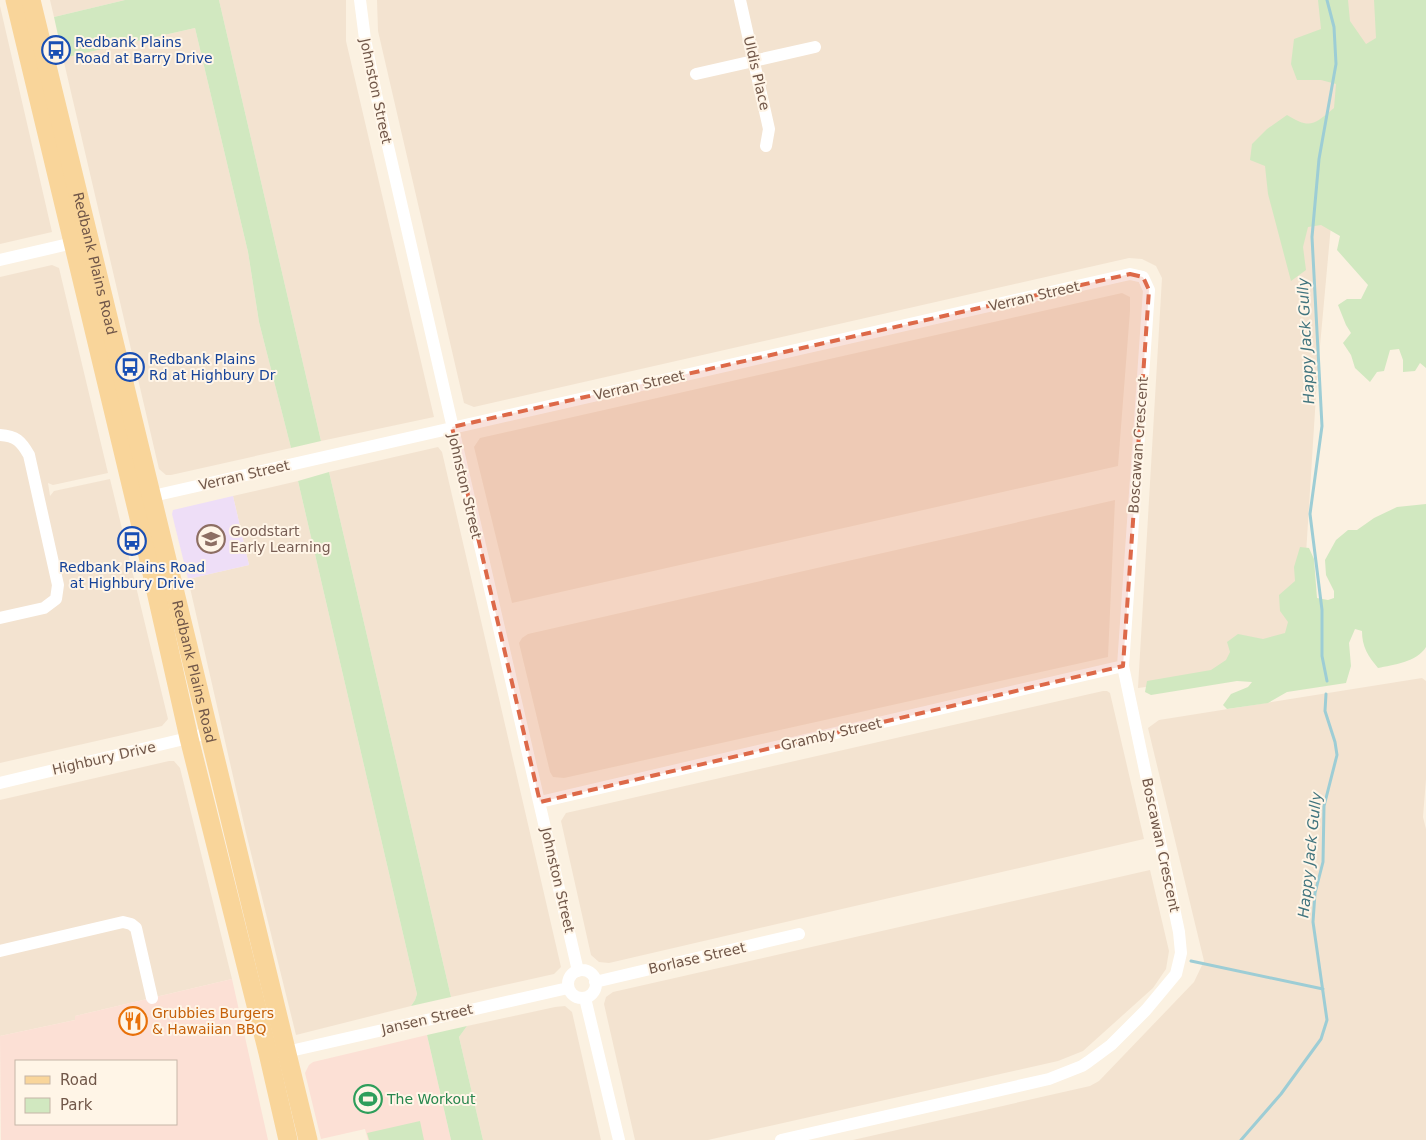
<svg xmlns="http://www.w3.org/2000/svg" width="1426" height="1140" viewBox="0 0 1426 1140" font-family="'DejaVu Sans',sans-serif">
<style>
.residential{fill:#f3e3d0}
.commercial{fill:#fce0d5;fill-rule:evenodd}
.education{fill:#eedef7}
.green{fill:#d1e8c0}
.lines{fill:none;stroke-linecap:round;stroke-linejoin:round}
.stream{stroke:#9dcdd5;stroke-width:3}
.street{stroke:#fff;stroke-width:12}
.primary{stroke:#f9d59a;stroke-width:19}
.marked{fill:#dd6949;fill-opacity:0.2;stroke:#dd6949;stroke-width:4;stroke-dasharray:10 6;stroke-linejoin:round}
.labels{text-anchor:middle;stroke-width:4;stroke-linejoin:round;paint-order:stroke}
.transit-label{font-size:14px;fill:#164399;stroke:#fff5e7;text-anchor:start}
.street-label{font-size:14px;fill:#715749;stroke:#fff5e7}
.education-label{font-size:14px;fill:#785e54;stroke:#fff5e7;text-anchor:start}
.food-label{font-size:14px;fill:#c56008;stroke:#fff5e7;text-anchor:start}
.leisure-label{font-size:14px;fill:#27864d;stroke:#fff5e7;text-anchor:start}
.water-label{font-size:15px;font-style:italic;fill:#40747e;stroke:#fff5e7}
</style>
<rect width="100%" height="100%" fill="#fbf1e1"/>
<!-- residential -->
<path class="residential" d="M50,0H125L54,17Z
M219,0H346V41L434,417L321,441Z
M377,0H1426L1344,82L1317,379L1299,666L1138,688L1162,278L1156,266L1142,259L1129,258L474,407L464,403L378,31Z
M0,6L52,232L0,244Z
M195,28L248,252L259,322L291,448L171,475H166L159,469L63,58Z
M52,265L59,268L108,473L53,485L48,483L50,496L54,491L110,479L168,719L162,726L0,763V277Z
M1122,293L1130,297V311L1118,466L512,603L474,447L480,438Z
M438,447L442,452L561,967L554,974L451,997L329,472Z
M298,481L417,994L415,1000L411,1006L296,1035L246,833L188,579L249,565L233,496Z
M1115,500L1108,657L564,778L553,777L550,772L519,643L522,638L528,634Z
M1422,678L1426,681V779L1423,817L1426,829V1140H853L1090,1086L1099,1081L1194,982L1204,961L1148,728L1159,720Z
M1103,691H1107L1110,693L1144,839L609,963L599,962L591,955L561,821L566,813Z
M169,761H174L180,768L232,979L75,1016V1020L0,1036V800Z
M1150,870L1169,951L1166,969L1153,988L1083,1051L1058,1061L708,1140H635L604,1004L606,997L613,992Z
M565,1006L572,1012L601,1140H483L459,1037L467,1026L555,1007Z"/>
<!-- commercial -->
<path class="commercial" d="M232,979L268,1140H1L0,1036L75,1020V1016ZM16,1061H176V1124H16Z
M427,1035L451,1140H368L365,1129L321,1139L305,1073L309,1065L313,1062Z"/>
<!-- education -->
<path class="education" d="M233,496L249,565L188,579L172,514L173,510Z"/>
<!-- green -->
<path class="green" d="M125,0H219L321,441L291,448L259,322L248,252L195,28L63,58L54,17Z
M1318,0H1348L1350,21L1366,44L1376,38L1374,0H1426V368L1420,363L1415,371L1403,372V360L1399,349L1390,350L1384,371L1377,372L1370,382L1355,368L1351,355L1343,343L1351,333L1346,325L1338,305L1347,299H1361L1368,285L1337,250L1340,236L1321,225L1308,227L1303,247L1306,270L1291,281L1268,194L1265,166L1250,160L1252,144L1267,129L1287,115C1311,130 1314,124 1334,108L1336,84L1321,80H1297L1291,64L1294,39L1321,29Z
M329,472L451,997L411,1006L415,1000L417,994L298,481Z
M1426,504V647C1417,662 1393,665 1378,668C1368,656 1362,647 1362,631L1355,629L1349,643L1351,666L1346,683L1287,692L1268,703L1227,709L1223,705L1231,694L1248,687L1252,682L1237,681L1151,695L1145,692L1147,681L1211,670L1226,660L1230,652L1227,642L1238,634L1263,639L1285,633L1288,622L1280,611L1279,595L1295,581L1294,567L1300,547L1309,548L1314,559L1317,598L1328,600L1334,598V591L1326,575L1325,560L1336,540L1348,530H1357L1374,518L1397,507Z
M467,1026L459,1037L483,1140H451L427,1035Z
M420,1121L424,1140H369L367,1133Z"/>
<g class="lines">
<!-- stream -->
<path class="stream" d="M1327,0L1334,27L1336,64L1319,159L1312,237L1322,426L1310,514L1322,610V656L1327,681
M1191,961L1323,989
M1241,1140L1281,1094L1321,1039L1327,1020L1313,922L1315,893L1323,862L1324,806L1337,755L1335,742L1325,711L1326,694"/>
<!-- street -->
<path class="street" d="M360,0L365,39L376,94L578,971
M740,0L769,129L766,146
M696,74L815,47
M0,260L73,243
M0,435C16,436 21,441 29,455L58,585L56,599L44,608L0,618
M144,498L1130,274L1143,277L1149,290L1123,666L1179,932L1181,953L1176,974L1146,1010L1111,1045L1088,1062L1082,1066L1049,1079L781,1140
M0,783L209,733
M540,802L1123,666
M0,951L123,922L131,924L136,928L152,998
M568 984a14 14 0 1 1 28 0a14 14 0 1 1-28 0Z
M595,982L799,934
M585,998L619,1140
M286,1052L568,988"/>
<!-- primary -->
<g class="primary">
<path d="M15,0L146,547L189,738L268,1053L288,1140"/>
<path id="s1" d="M31,0L308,1140"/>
</g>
</g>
<!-- marked area -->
<path class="marked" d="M1130,274L1143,277L1149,290L1123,666L540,802L452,427Z"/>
<!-- icons -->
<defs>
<symbol id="bus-ring" viewBox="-11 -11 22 22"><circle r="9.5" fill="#fff5e7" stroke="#1a4fb4" stroke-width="1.5"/><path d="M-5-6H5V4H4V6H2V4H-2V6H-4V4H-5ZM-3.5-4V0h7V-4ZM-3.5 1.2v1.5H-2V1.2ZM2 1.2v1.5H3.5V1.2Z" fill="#1a4fb4"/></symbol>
<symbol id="school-ring" viewBox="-11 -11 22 22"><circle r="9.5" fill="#fff5e7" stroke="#8d6e63" stroke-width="1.5"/><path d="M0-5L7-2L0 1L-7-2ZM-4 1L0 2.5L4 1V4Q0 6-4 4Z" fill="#8d6e63"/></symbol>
<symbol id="restaurant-ring" viewBox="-11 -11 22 22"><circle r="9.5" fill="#fff5e7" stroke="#e8710a" stroke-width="1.5"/><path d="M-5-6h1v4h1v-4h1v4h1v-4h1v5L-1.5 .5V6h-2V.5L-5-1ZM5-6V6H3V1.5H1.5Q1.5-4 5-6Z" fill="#e8710a"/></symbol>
<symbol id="stadium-ring" viewBox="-11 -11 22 22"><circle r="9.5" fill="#fff5e7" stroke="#2e9e5b" stroke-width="1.5"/><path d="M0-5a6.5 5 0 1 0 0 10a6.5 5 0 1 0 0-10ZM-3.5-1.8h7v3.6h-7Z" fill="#2e9e5b"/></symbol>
</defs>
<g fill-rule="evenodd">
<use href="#bus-ring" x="40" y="34" width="32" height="32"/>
<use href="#bus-ring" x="114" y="351" width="32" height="32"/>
<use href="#school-ring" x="195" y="523" width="32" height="32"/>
<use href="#bus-ring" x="116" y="525" width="32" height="32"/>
<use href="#restaurant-ring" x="117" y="1005" width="32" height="32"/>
<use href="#stadium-ring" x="352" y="1083" width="32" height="32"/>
</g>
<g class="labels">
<!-- transit labels -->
<g class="transit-label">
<text x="75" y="47">Redbank Plains<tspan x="75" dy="16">Road at Barry Drive</tspan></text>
<text x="149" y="364">Redbank Plains<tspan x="149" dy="16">Rd at Highbury Dr</tspan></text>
<text x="132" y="572" text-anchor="middle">Redbank Plains Road<tspan x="132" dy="16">at Highbury Drive</tspan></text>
</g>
<!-- street labels -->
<g class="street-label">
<text transform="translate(757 73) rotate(77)" y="5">Uldis Place</text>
<text transform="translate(376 91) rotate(78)" y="5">Johnston Street</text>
<text dy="5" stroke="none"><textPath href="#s1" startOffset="271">Redbank Plains Road</textPath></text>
<text transform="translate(1034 296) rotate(-13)" y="5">Verran Street</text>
<text transform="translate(639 385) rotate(-13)" y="5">Verran Street</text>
<text transform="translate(1138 445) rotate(-86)" y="5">Boscawan Crescent</text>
<text transform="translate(244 475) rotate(-13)" y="5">Verran Street</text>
<text transform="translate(465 486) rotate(77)" y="5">Johnston Street</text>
<text dy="5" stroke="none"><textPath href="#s1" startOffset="691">Redbank Plains Road</textPath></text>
<text transform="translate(831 734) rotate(-13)" y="5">Gramby Street</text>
<text transform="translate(104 758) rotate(-13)" y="5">Highbury Drive</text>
<text transform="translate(1161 845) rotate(78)" y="5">Boscawan Crescent</text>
<text transform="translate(558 880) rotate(77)" y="5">Johnston Street</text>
<text transform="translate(697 958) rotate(-13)" y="5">Borlase Street</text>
<text transform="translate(427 1019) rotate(-13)" y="5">Jansen Street</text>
</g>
<!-- education labels -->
<g class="education-label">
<text x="230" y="536">Goodstart<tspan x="230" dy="16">Early Learning</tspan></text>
</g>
<!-- food labels -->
<g class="food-label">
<text x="152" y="1018">Grubbies Burgers<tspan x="152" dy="16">&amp; Hawaiian BBQ</tspan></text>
</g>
<!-- leisure labels -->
<g class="leisure-label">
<text x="387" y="1104">The Workout</text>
</g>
<!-- water labels -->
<g class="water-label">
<text transform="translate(1306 341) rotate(-93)" y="5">Happy Jack Gully</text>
<text transform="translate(1310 855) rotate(-84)" y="5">Happy Jack Gully</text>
</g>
</g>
<!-- legend -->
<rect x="15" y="1060" width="162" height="65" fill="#fff5e7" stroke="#c6b6a8"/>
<rect x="25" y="1076" width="25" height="8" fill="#f9d59a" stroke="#c6b6a8"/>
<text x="60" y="1085" font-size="15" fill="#715749">Road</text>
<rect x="25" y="1098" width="25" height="15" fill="#d1e8c0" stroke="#c6b6a8"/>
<text x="60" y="1110" font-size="15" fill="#715749">Park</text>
</svg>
